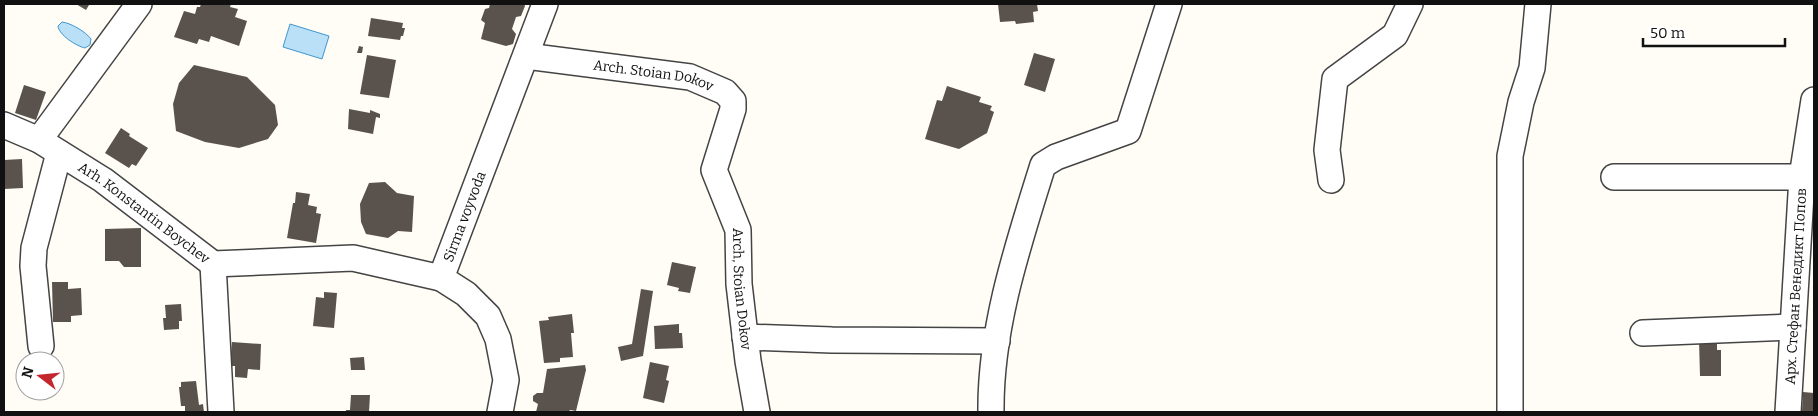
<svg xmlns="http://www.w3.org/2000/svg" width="1818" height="416" viewBox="0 0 1818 416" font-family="Bitter,serif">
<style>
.water{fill:#b9e0f7;stroke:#3f96cf}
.building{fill:#5a524d}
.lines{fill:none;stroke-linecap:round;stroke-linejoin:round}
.minor-casing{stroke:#444;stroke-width:28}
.minor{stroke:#fff;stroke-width:25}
.labels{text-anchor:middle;stroke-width:5;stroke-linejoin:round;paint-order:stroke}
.street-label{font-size:14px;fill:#111;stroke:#fff}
</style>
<rect width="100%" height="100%" fill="#fffdf5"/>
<!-- water -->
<path class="water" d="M62,22C71,23 86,32 91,39L90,45L85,48C76,46 59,35 58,26Z
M290,24L329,36L322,59L283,47Z"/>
<!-- building -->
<path class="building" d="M76,4H87L89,5L86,10Z
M201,4H231L230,7L238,9L235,17L247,21L239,46L211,36L209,42L199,39L197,44L174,37L184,11L195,14L197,7H200Z
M490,4H524L525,6L521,16L516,17L512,29L516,34L513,44L506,46L481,39L485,23L481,20L485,9L489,8Z
M998,4H1037L1038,11L1033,12L1034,22L1016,24L1015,21L1000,22Z
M371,18L403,23L402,28H405L403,36H401L400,40L368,36Z
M359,46L363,47L362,53H357Z
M1034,53L1055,59L1045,92L1024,85Z
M367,55L396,60L389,98L360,94Z
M194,65L247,77L275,105L278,125L268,139L239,148L205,142L176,131L173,104L179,83Z
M24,85L46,92L36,120L15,113Z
M947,86L981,97L979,102L992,106L990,110L994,112L987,133L959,149L925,139L937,100L942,101Z
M349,109L370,113V110L380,114V118L376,117L373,134L348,129Z
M121,128L130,134L129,136L148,148L136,166L132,164L129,168L105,153Z
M22,159L23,188L4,189V160Z
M385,182L397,193L414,196L412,232L398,231L388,238L366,234L361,222L360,204L369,183Z
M296,192L310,194L308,205L317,207L316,213L321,214L316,243L287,238L293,203H295Z
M141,228V267H124L119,261H105V229Z
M672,262L696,267L690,293L678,291L679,288L667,285Z
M52,282H68V289L81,288L82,315L71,316V322H53Z
M641,289L653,291L643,356L621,361L618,347L632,344Z
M324,292L337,293L334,328L313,326L316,297L324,298Z
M181,304L182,321H179V329L164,330L163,318H166L165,305Z
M572,314L574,333H571L573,357L560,358V362L544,363L539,321L549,320L548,317Z
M679,324V333H682L683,348L655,349L654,326Z
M1699,340H1717V350H1721V376H1700Z
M232,342L261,344L260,370L248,369L247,378L235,377V366H230Z
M364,357L365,370H351L350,358Z
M650,362L669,366L666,380L669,381L664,403L643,398Z
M585,365L586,370L576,411L570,410L569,412H536L538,404L533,401V396L537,393H543L547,369Z
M196,381L199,405L203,404L204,412H185V406H181L179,387H181V382Z
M1803,392L1814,393V412H1802Z
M351,395H370L369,412H346V410H350Z"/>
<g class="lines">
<defs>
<g id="minor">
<path id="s1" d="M526,56L690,77L725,92L733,101V109L714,170L738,230L739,284L748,361L757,412"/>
<path id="s2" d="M4,125L39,140L103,180L213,264L353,258L441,278"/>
<path d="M39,140L139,4"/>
<path d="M1614,177H1802"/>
<path d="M1331,180L1327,150L1335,79L1395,35L1410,4"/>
<path d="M213,264L221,412"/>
<path d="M1643,333L1793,327"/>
<path d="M745,337L832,340L997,341"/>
<path d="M41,346L33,266L34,248L59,153"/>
<path id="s3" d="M500,412L506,380L498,339L488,316L466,294L441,278L545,4"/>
<path d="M991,412C990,328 1018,245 1043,165L1056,157L1128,131L1169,4"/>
<path d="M1510,412V156L1521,102L1532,68L1538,4"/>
<path id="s4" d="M1788,412L1802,177L1814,100"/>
</g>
</defs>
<!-- minor casing -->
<use href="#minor" class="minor-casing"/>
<!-- minor -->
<use href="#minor" class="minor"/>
</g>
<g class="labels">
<!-- street labels -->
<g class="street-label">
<text dy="5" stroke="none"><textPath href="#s1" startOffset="129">Arch. Stoian Dokov</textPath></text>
<text dy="5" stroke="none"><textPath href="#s2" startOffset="166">Arh. Konstantin Boychev</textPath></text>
<text dy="5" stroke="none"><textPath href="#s3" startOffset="226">Sirma voyvoda</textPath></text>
<text dy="5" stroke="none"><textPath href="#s4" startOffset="126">Арх. Стефан Венедикт Попов</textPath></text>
<text dy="5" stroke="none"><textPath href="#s1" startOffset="411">Arch, Stoian Dokov</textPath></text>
</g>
</g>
<!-- border -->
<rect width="1818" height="416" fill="none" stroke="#111111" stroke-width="10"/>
<!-- north arrow -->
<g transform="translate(40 376) rotate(286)"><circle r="24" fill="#ffffff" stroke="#a0a0a0"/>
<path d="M0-4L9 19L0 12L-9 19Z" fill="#c4262e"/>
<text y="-8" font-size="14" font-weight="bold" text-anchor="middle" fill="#111111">N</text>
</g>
<!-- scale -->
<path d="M1643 38v8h142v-8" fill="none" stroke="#111111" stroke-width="2.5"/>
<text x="1650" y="38" font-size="15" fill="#111111" stroke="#ffffff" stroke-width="4" paint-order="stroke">50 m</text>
</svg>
